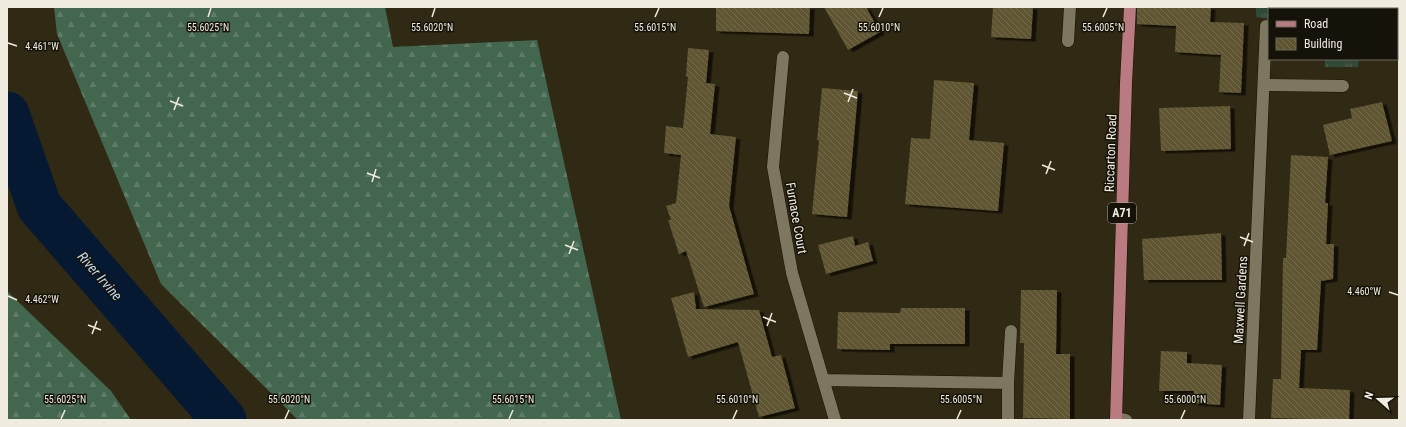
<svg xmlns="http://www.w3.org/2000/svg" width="1406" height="427" viewBox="0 0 1406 427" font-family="'Roboto Condensed',sans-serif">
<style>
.grass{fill:url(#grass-tufts)}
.forest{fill:url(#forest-firs)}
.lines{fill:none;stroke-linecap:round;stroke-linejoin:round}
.river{stroke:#061932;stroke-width:45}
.building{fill:url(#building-back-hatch);filter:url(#shadow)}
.street-casing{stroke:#181201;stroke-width:13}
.primary-casing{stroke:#181201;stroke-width:13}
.street{stroke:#7e775f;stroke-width:12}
.primary{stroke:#b97a82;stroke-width:12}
.ticks{fill:none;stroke:#f0ecdf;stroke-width:1.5}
.labels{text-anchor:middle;stroke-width:3;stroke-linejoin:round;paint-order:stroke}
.shield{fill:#151209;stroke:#aeab9f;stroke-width:1}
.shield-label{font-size:12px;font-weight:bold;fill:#f0ecdf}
.street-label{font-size:13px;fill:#f0ecdf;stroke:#151209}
.water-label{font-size:14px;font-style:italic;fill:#c1daf9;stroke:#151209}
.ticks-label{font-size:10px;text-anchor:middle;fill:#f0ecdf;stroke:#151209;stroke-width:3;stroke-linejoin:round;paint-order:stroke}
</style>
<defs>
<pattern id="grass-tufts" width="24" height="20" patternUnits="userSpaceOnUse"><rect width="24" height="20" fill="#304938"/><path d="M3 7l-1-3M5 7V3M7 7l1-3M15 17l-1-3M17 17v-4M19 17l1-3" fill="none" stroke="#4e6354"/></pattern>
<pattern id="forest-firs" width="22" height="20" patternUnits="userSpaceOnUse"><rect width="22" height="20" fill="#43664e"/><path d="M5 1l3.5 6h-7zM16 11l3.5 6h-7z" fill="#5e7c67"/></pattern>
<pattern id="building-back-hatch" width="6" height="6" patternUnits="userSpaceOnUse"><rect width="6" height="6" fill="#5f5430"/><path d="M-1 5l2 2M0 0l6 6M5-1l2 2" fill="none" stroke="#766d4e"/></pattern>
<filter id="shadow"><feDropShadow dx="4.5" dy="2.5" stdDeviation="0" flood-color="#0009"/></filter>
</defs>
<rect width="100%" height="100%" fill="#302914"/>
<!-- grass -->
<path class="grass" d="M1256,7H1301L1309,9H1269V19L1256,17Z
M1325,59H1359L1358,67H1325Z"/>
<!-- forest -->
<path class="forest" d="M54,7H385L393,47L537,40L621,420H298L161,284L57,34Z
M7,291L111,391L131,420H7Z"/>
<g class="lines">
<!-- river -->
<path class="river" d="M7,114L39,206L224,420"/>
</g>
<!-- building -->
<path class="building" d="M716,7H810L809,34L716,31Z
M824,7H866L880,32L848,50Z
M993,7H1033L1031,39L991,37Z
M1137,7H1211L1210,22L1244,23L1241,93L1219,92L1221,55L1175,52L1176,26L1137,24Z
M688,48L709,50L706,83L715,84L710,134L736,137L729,206L754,294L704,307L686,251L679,254L668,220H671L666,206L676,203L681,155L664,153L666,126L683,128L688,77L686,76Z
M934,80L974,83L969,140L1004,143L998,211L905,204L911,138L930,139Z
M822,88L858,91L847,217L812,214L819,140H817Z
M1382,102L1392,141L1330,155L1323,125L1352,118L1350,109Z
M1230,106L1231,149L1161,151L1159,108Z
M1291,155L1328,157L1325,203H1328L1326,244H1334L1333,279L1321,281L1317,350H1301L1299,388L1350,390L1349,420L1271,418L1273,379H1281L1283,258H1286Z
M1221,233L1222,280H1144L1142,239Z
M853,236L855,246L868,242L873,261L826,274L818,245Z
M1021,290H1057L1056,354H1070V419L1023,418L1024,343H1020Z
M694,292L696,309L759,310L772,357L781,355L795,408L759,417L738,342L688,357L671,298Z
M901,308H965V344H890V350L837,349L838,312L900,313Z
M1161,351L1187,352V363L1222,365L1220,405L1193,403L1194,391H1159Z"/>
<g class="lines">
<defs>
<path id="street" d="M1068,41L1070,7
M783,57L773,167L792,273L835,420
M1264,85L1343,86
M823,380L1008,383
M1117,418L1126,420
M1008,420V383L1011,331
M1249,420L1266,26"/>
<path id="primary" d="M1116,420L1126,83L1130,7"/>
</defs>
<!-- street casing -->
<use href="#street" class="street-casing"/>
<!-- primary casing -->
<use href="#primary" class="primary-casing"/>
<!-- street -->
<use href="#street" class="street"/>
<!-- primary -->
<use href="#primary" class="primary"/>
</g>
<!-- ticks -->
<path class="ticks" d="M208,17L211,8M432,17L435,8M655,17L659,8M879,17L883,8M1103,17L1107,8M8,43L17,46M844,93L857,98M170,101L183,106M848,102L853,89M174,110L179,97M1042,165L1055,170M367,173L380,178M1046,174L1051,161M372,182L376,169M1240,237L1253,242M565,245L578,250M1244,246L1249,233M569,254L574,241M1389,292L1398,295M8,296L17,300M763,317L776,322M88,325L101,330M767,326L772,313M92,334L97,321M61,419L65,410M285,419L289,410M509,419L513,410M733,419L737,410M957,419L961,410M1181,419L1185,410"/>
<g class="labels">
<!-- shield labels -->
<rect class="shield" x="1108" y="203" width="28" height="20" rx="3"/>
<g class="shield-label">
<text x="1122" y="217">A71</text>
</g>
<!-- street labels -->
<g class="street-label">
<text transform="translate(1110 153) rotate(-88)" y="5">Riccarton Road</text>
<text transform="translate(797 218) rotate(80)" y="5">Furnace Court</text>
<text transform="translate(1240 300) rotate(-87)" y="5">Maxwell Gardens</text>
</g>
<!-- water labels -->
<g class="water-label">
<text transform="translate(100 276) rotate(49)" y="5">River Irvine</text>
</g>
</g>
<g class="ticks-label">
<text x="208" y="31">55.6025°N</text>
<text x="432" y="31">55.6020°N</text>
<text x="655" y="31">55.6015°N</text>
<text x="879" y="31">55.6010°N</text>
<text x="1103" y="31">55.6005°N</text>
<text x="42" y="50">4.461°W</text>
<text x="1364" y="295">4.460°W</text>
<text x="42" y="303">4.462°W</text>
<text x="65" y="403">55.6025°N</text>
<text x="289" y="403">55.6020°N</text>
<text x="513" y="403">55.6015°N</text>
<text x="737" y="403">55.6010°N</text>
<text x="961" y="403">55.6005°N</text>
<text x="1185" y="403">55.6000°N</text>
</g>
<!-- border -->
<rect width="1406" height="427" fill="none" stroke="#f0ecdf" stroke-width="16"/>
<!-- legend -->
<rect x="1268" y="8" width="130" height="52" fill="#151209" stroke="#6d695f"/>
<rect x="1276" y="21" width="20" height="6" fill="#b97a82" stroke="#6d695f"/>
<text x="1304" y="28" font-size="12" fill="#f0ecdf">Road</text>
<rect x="1276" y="38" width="20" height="12" fill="url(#building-back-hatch)" stroke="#6d695f"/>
<text x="1304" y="48" font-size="12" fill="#f0ecdf">Building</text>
<!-- north arrow -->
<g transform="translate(1378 399) rotate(290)" stroke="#151209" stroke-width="3" paint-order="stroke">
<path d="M0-3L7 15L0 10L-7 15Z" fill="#f0ecdf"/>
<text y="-6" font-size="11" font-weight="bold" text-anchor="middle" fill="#f0ecdf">N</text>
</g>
</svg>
